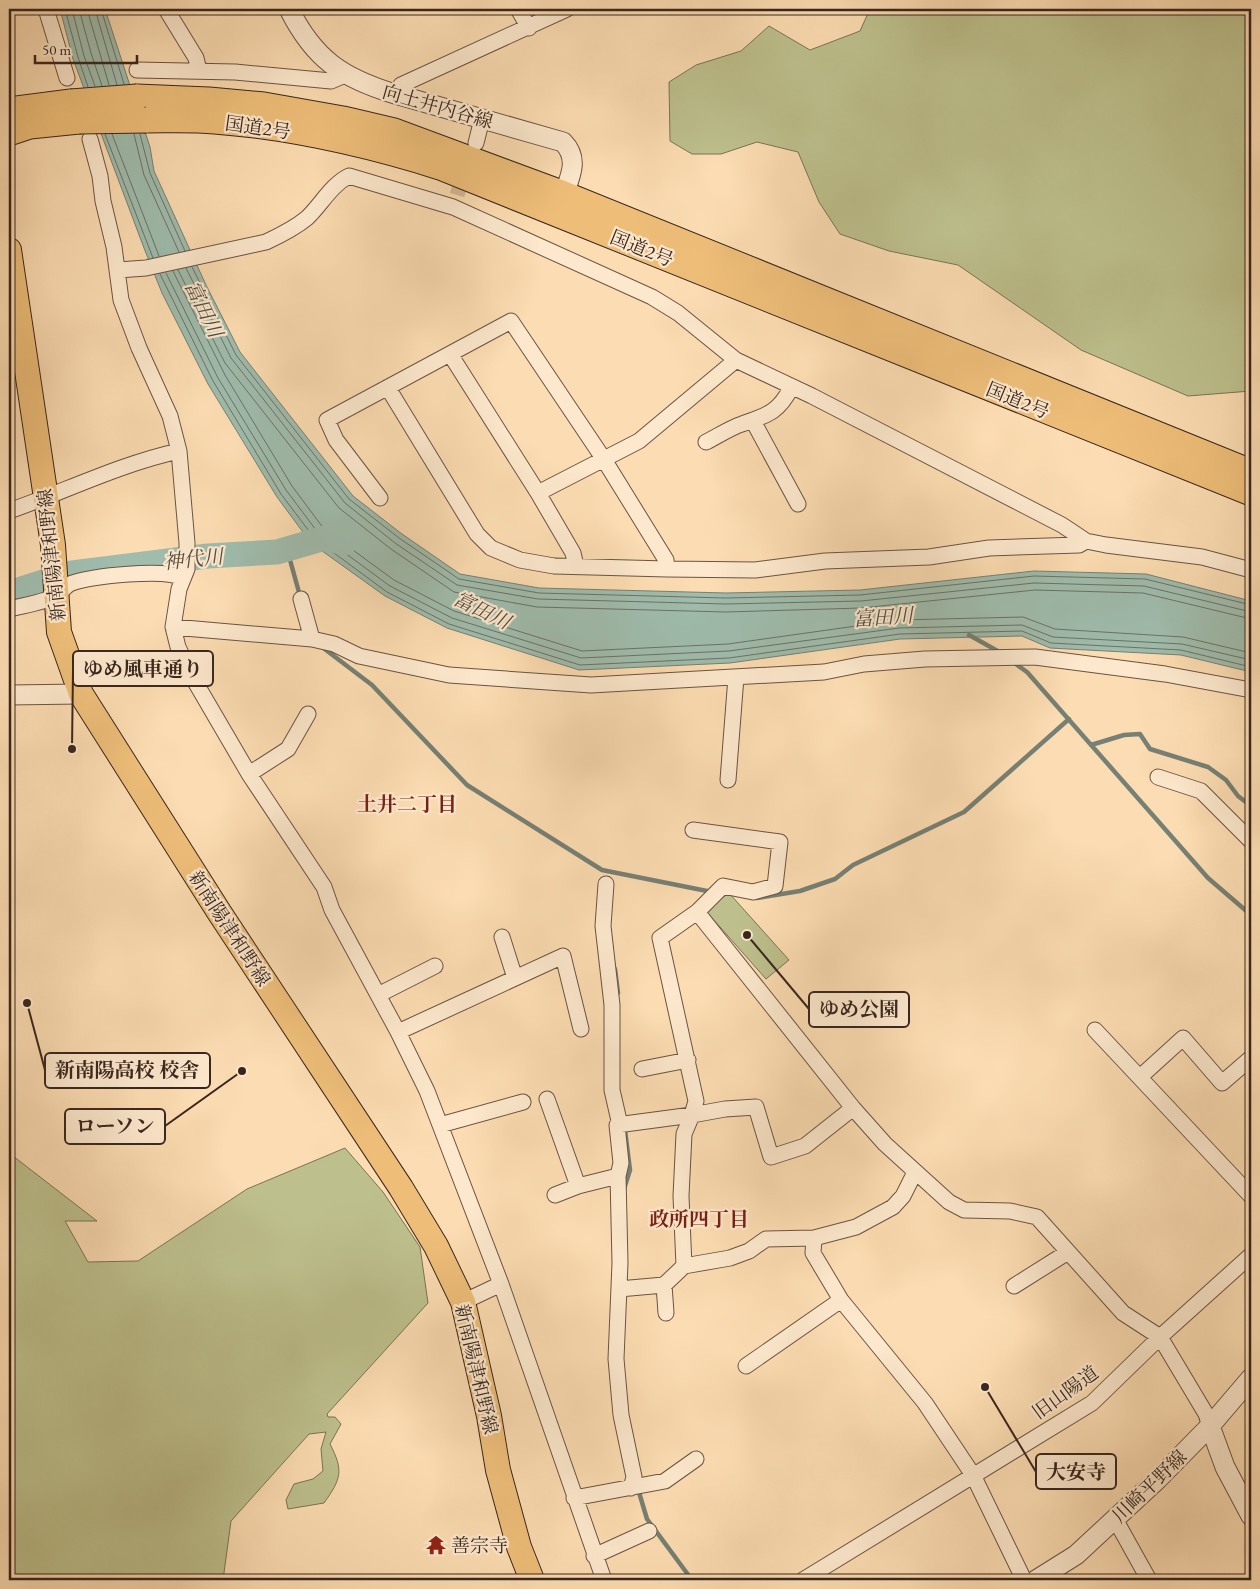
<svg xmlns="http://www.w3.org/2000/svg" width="1260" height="1589" viewBox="0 0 1260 1589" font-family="'EB Garamond','Noto Serif JP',serif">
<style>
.green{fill:#bdc08d;stroke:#7a7356}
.water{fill:#9fbcad;stroke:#768074}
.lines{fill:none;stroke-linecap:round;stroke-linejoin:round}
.shore{stroke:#6c7166;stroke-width:1}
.stream{stroke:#768074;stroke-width:4.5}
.river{stroke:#9fbcad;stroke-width:25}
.minor-tunnel{stroke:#d5b894;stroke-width:15;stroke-dasharray:15 8;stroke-linecap:butt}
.minor-casing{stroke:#695443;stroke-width:17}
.tertiary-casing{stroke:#695443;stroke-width:21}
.primary-casing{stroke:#38261e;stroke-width:26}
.trunk-casing{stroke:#38261e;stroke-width:27}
.minor{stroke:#fde8cd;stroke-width:15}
.tertiary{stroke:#fde8cd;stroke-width:19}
.primary{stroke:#eebe79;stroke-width:24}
.trunk{stroke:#eebe79;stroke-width:25}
.trunk-bridge-casing{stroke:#38261e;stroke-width:27;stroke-linecap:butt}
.trunk-bridge{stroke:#eebe79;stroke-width:25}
.labels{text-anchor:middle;stroke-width:4.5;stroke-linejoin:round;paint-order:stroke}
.street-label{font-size:19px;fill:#38261e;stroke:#fde8cd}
.poi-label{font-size:19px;fill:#38261e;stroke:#fde8cd;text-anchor:start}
.water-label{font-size:20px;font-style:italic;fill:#524c42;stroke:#fde8cd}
.neighbourhood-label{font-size:20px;font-weight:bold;fill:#7a1f14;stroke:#fde8cd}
.leader{fill:none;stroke:#38261e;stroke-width:2}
.callout-dot{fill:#38261e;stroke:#fde8cd;stroke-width:2}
.callout{fill:#fde8cd;stroke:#38261e;stroke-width:2}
.callout-label{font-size:20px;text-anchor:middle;font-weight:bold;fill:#38261e}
</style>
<rect width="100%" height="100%" fill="#fcdcb2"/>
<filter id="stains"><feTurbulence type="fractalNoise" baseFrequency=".004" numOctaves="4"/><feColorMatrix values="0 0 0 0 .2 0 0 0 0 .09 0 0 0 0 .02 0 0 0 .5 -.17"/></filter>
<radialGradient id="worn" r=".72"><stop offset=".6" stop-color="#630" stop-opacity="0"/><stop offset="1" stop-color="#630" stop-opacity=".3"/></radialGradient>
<!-- green -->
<path class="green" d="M870,9H1251V391L1188,396L1081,350L958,265L889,251L840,234L819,202L798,152L757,142L721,154H692L670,141L669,82L696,65L741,51L769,26L810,50L860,31Z
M729,893L789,960L766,979L705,910Z
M345,1148L383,1192L420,1247L428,1303L327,1414L328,1417H335L341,1424L330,1444C344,1471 341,1479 324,1503L288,1509L286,1500L294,1484L313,1479L323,1471L321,1449L326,1432L309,1434L231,1521L223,1580H9V1157L13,1156L97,1221H65L88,1262L138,1261L247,1189Z"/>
<!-- water -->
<path class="water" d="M60,9H105L150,147L154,171L206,285L240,352L353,496L402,534L460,574L539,588L726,593L860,590L1034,571L1146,574L1251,601V672L1181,655L1050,648L1022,636L900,639L730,663L579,670L447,628L385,596L311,543L277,497L208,384L162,293L144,248L73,59Z"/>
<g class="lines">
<!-- shore -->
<path class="shore" d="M65,9L78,57L88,87
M72,9L84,56L95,86
M79,9L91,53L102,86
M87,9L109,85
M95,9L117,85
M101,9L124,84
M105,134L153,258
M112,134L159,256
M134,134L144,175L179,252
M140,134L150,173L185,251
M192,267L236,355L349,499L399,538L459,579L539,593L726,598L860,595L1034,576L1145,579L1251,605
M186,268L231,358L345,503L395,543L457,585L538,599L726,604L861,601L1034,583L1144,586L1251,612
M178,270L225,363L339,508L391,549L454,592L537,607L726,612L861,608L1035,590L1143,593L1251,619
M173,271L225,375L292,486L324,529L394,580L454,611L582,651L728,644L899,620L1023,617L1055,629L1183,637L1251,653
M166,273L218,378L286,490L319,534L390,586L452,618L581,658L729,651L899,628L1022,625L1053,637L1182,644L1251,660
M160,274L213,381L281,494L315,539L387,592L449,624L580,665L729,658L900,634L1022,631L1051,643L1181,650L1251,667"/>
<!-- stream -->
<path class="stream" d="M287,549L300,596
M969,635L1003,654
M322,647L372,685L467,785L602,870L712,892
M1013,662L1027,672L1208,878L1251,915
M1091,745L1124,735L1140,734L1150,749L1208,767L1226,780L1238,796L1251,806
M757,898L800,891L835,879L853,865L964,812L1069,719
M615,969L618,993
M624,1189L630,1170L625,1130
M638,1489L647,1519L692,1580"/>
<!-- river -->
<path class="river" d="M9,593L72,573L208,556L277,552L325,538L344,543"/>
<!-- minor-tunnel -->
<path class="minor-tunnel" d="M457,195L465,170"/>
<defs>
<path id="minor" d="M46,9L67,78
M166,9L196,58L199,71
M518,9L529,28
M137,70L235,72L331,81L345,75
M395,94L401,85L567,9
M90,139L100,176L103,201L114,247L121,300L139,348L170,416L179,451L187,543V569L179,589L173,627L178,647L190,673L249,774L324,887L332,910L398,1032L427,1091L501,1284L604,1580
M476,143L482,119
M118,270L146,268L266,242C281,235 295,228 307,218C321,205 331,185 349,176L453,207L652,297L678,313L736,360L812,396L1062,525L1086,541L1106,545L1202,557L1251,570
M450,354L538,493L573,553L576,566
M388,388L477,534L491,548L520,560L554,566L667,569L755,570L825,561L929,557L989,548L1079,545L1086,541
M753,421L798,504
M706,442C718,436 730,428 742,424C767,415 778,413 791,388
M538,493L639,441L736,360
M380,498L336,440L327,420L511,321L603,458L666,560L667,569
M9,511C66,491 120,464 179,451
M301,599L312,639
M9,609C24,605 44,603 57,595C62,592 66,585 72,583C93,576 164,568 183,578
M173,627L312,639L334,644L359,656L449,675L591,685L824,672L864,664L925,659L1035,657L1165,674L1251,690
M249,774L288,749L308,714
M1158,777L1201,791L1251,841
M728,780L736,677
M606,884L603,926L612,1005V1090L620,1125
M697,912L853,1108L885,1144L949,1202L964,1210L1010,1211L1037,1217L1123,1313L1160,1337L1206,1414L1210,1426
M502,937L515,978
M378,995L435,966
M1095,1030L1251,1196
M398,1032L563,956L581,1029
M642,1069L688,1060
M1140,1077L1183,1038L1222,1083L1251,1058
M547,1099L578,1186L618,1176L621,1163L617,1125L692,1115L696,1101L660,938L697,912L723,886L753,892L775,886L780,842L693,830
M853,1108L805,1146L771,1157L756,1107L725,1109L692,1115L684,1134L681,1196L684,1266L730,1258L749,1251L766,1239L814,1238L856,1227L893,1207L903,1196L915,1172
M440,1125L523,1102
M618,1176L620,1263L616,1359L621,1415L634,1477L631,1488
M555,1195L578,1186
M814,1238L813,1253L841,1300L925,1403L973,1475L1024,1580
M664,1285L666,1313
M1014,1286L1068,1252
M619,1289L664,1285L684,1266
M463,1302L501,1284
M746,1366L841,1300
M574,1498L665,1481L696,1459
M1115,1519L1149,1580
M594,1556L649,1531
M803,1580L1092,1403L1160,1337L1251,1255"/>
<path id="tertiary" d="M289,9C314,59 342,78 395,94L563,142C579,158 571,175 564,194
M9,695L81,694
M1210,1426L1225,1467L1251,1516
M1036,1580L1076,1555L1158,1479L1210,1426L1251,1378"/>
<path id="primary" d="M9,250L53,545L59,632L81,694L219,912L401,1188L436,1246L463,1302L489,1416L498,1470L519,1547L532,1580"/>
<path id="trunk" d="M137,97L209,100L264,105L343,119L394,131L564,194L1251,472
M9,110L71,102
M146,120C169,120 192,119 215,121C292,127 367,144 440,167L1251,493
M9,133L30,126L79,121"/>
</defs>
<!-- minor casing -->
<use href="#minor" class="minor-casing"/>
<!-- tertiary casing -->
<use href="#tertiary" class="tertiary-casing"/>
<!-- primary casing -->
<use href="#primary" class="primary-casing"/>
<!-- trunk casing -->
<use href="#trunk" class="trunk-casing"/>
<!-- minor -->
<use href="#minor" class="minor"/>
<!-- tertiary -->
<use href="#tertiary" class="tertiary"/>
<!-- primary -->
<use href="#primary" class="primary"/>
<!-- trunk -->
<use href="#trunk" class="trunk"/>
<defs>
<path id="trunk-bridge" d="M71,102L137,97
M79,121L146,120"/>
</defs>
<!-- trunk-bridge casing -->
<use href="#trunk-bridge" class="trunk-bridge-casing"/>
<!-- trunk-bridge -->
<use href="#trunk-bridge" class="trunk-bridge"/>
</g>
<!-- icons -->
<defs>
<symbol id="temple-bare" viewBox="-9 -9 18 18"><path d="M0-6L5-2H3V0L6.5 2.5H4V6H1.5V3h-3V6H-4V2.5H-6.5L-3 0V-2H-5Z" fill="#8f2418" stroke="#fde8cd" stroke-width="2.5" paint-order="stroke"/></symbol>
</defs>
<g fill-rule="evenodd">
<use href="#temple-bare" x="422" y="1531" width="28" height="28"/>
</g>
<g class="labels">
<!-- street labels -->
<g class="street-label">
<text transform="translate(438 106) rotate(16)" y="7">向土井内谷線</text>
<text transform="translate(258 127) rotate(8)" y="7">国道2号</text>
<text transform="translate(642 248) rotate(22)" y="7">国道2号</text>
<text transform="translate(1018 400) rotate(22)" y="7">国道2号</text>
<text transform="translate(51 555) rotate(-96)" y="7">新南陽津和野線</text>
<text transform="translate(230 928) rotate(57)" y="7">新南陽津和野線</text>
<text transform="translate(477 1369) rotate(77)" y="7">新南陽津和野線</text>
<text transform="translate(1065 1392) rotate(-36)" y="7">旧山陽道</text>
<text transform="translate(1149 1486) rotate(-44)" y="7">川崎平野線</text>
</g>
<!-- poi labels -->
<g class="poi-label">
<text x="451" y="1552">善宗寺</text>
</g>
<!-- water labels -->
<g class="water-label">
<text transform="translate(204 309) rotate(64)" y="7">富田川</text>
<text transform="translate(193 559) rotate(-6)" y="7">神代川</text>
<text transform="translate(482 610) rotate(26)" y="7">富田川</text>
<text transform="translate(883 617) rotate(-4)" y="7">富田川</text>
</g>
<!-- neighbourhood labels -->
<g class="neighbourhood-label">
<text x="407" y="811">土井二丁目</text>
<text x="699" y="1226">政所四丁目</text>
</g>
</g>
<!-- callouts -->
<path class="leader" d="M72 749L73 669M747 935L809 1009M27 1003L45 1070M242 1071L165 1126M985 1387L1036 1472"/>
<g class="callout-dot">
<circle cx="72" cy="749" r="5"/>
<circle cx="747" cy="935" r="5"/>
<circle cx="27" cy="1003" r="5"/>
<circle cx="242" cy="1071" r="5"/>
<circle cx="985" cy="1387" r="5"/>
</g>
<g class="callout">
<rect x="73" y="651" width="140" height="35" rx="5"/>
<rect x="809" y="992" width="100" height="35" rx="5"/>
<rect x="45" y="1053" width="165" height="35" rx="5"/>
<rect x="65" y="1109" width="100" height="35" rx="5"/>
<rect x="1036" y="1454" width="80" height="35" rx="5"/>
</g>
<g class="callout-label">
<text x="143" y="676">ゆめ風車通り</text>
<text x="859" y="1016">ゆめ公園</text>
<text x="127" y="1077">新南陽高校 校舎</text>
<text x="115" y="1133">ローソン</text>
<text x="1076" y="1479">大安寺</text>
</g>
<!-- margin -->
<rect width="1260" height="1589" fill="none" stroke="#fcdcb2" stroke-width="30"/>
<rect x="10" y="10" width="1240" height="1569" fill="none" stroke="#38261e" stroke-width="2.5"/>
<rect x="15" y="15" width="1230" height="1559" fill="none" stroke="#38261e"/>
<!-- scale -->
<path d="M35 55v8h102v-8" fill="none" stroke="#38261e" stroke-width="2.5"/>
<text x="42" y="55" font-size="15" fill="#38261e" stroke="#fde8cd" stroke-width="4" paint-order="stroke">50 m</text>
<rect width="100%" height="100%" filter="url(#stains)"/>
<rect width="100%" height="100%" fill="url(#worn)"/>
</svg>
